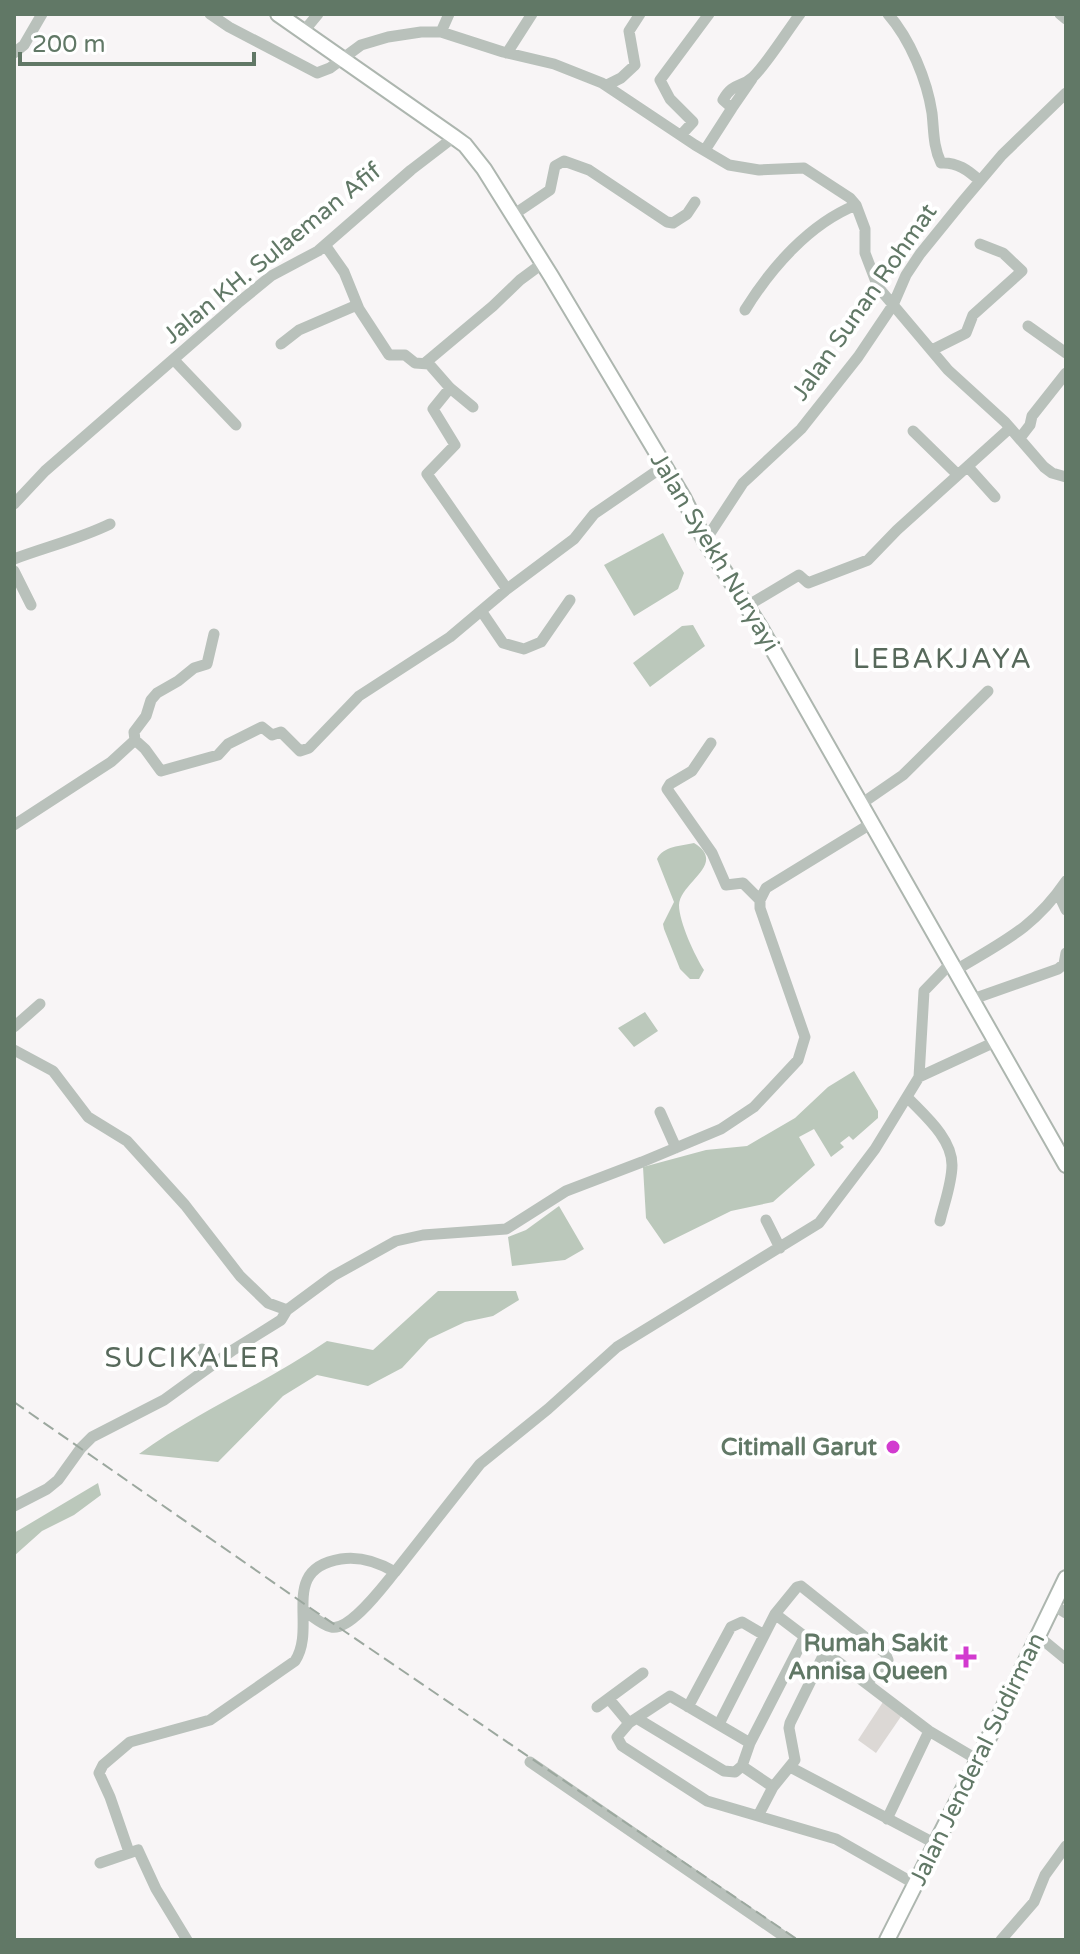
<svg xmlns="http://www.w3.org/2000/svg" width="1080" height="1954" viewBox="0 0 1080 1954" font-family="'Varela Round',sans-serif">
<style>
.green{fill:#dcd8d5}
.water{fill:#bbc8bb}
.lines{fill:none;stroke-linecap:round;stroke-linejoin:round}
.major-casing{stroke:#adb6af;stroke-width:18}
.minor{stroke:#b9c1bb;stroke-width:11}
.major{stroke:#fff;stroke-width:14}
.rail{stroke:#9ca89f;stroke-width:2;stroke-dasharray:12 6;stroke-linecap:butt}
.poi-dot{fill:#d23bcf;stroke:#fff;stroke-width:3}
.labels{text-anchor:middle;stroke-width:8;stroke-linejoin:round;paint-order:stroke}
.street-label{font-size:24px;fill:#617866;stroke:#fff}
.poi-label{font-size:24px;font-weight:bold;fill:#617866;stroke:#fff;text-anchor:end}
.quarter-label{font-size:28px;letter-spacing:2px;fill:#57695b;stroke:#fff}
</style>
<rect width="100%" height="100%" fill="#f8f5f6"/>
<!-- green -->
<path class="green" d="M883,1702L902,1715L876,1753L858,1740Z"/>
<!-- water -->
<path class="water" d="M663,533L684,573L678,589L634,616L604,565Z
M693,625L705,646L650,687L633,663L682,626Z
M694,843C728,864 680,882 679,905C679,922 695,956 704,970L699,979H690L680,969L664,929L663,924L674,902L657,859C663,846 681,846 694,843Z
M645,1012L658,1031L634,1047L618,1028Z
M854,1071L878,1111V1118L853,1140L849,1136L840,1143L844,1147L831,1157L814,1129L799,1137L815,1165L773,1202L731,1211L664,1244L646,1218L643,1167L706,1150L747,1146L795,1118L828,1087Z
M559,1206L584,1249L565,1260L512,1266L508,1237L526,1230Z
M438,1291H516L519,1300L493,1316L465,1322L429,1339L402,1368L368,1386L317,1375L283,1396L218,1462L139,1454C198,1411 266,1383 327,1341L373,1350Z
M98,1483L101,1495L74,1515L42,1531L14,1556V1533Z"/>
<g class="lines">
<defs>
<path id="major" d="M278,14L454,137L465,145L484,169L551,276L683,497L705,541L760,627L1066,1165
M887,1940L978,1760L1066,1578"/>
</defs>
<!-- major casing -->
<use href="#major" class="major-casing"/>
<!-- minor -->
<path class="minor" d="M210,14L229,27L317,73L330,68L361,45L388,37L421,32H441L503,52L554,64L602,83L695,145L729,165L759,170L804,168L850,198L856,205L865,229V253L878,287L948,370L1005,422L1044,467L1052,473L1066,477
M888,14C910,39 927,80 932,113C934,131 933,146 941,163C957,162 968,170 980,181
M1060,14L1066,19
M304,31L318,14
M441,32L449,14
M14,53L24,45L42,14
M507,53L532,14
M607,85L621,78L635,65L629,31L640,14
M732,108L752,79
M681,135L693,122L670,99L660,80L709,14
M705,150L732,108L723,100C733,82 741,88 753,77C766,65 788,30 800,14
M513,215L550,190L555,166L564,161L589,170L667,222L673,223L687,214L695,202
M325,245L344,272L359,309L389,355H405L415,363L429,364L450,388L473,407
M745,310C771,268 809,224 856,205
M1028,326L1066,353
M281,344L299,330L357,305
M932,350L966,333L973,315L1022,271L1003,253L980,244
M174,360L236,425
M425,363L493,306L520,280L543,263
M450,388L433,409L455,445L427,474L507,589
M913,431L958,475
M1020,438L1030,425L1032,416L1066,373
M968,467L995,497
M14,504L45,471L238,303L271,276L318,251L411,170L454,137
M705,541L743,483L801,429L858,357L893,305L906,275L920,254L963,201L1002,155L1066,93
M14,559C46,547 79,539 110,524
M14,571L31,605
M747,606L799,575L808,583L868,560L897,530L1010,428
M482,612L503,643L524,649L541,642L570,600
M135,740L134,732L146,716L151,700L157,693L178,681L194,668L207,664L214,634
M711,743L692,771L670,784L667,789L712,853L726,885L743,883L760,900
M861,804L903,775L988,691
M14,825L111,762L135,740L145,749L161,771L218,755L228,744L262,727L272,735L281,732L300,751L309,748L359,696L450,637L507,589L574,539L594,514L664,466
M1058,893L1066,910
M956,970C1004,941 1034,928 1066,881
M973,999L1058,969L1064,964L1066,953
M14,1027L40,1004
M14,1050L53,1071L88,1117L127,1141L185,1205L240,1276L268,1303L287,1310L333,1276L396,1241L423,1235L506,1229L566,1191L642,1162L721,1129L754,1107L798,1060L805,1037L760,908V900L766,888L872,823
M919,1077L997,1041
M907,1097C924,1115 952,1138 952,1165C952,1183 944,1204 940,1221
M660,1112L676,1148
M766,1220L780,1248
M202,1349L211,1366
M14,1506L47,1489L58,1480L81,1448L92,1437L164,1400L233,1350L281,1320L287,1310
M1053,1605L1066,1613
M303,1610C311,1615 322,1625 331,1627C350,1632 384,1585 395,1572
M775,1614L929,1731L978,1760
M1038,1636L1066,1659
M609,1699L629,1723
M597,1707L643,1673
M688,1707L731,1627L742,1622L764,1635
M638,1719L724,1771L735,1772L742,1766L750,1743L805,1636
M719,1724L775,1614L797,1587L801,1586L885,1653L888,1660L868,1682
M750,1743L670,1696L629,1723L617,1737L622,1746L707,1801L836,1839L915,1884
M530,1762L789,1940
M742,1766L773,1787
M790,1767L936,1844
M759,1814L773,1787L795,1760L789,1728L790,1723L826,1650
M887,1819L929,1731
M129,1852L110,1797L99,1773L103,1765L130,1742L210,1720L295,1661C318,1626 278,1569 341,1559C360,1556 378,1562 395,1572L480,1464L548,1409L617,1347L819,1223L875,1149L919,1077L924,991L952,962
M100,1863L138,1850L156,1889L187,1940
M1001,1940L1034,1902L1045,1875L1066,1846"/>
<!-- major -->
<use href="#major" class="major"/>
<!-- rail -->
<path class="rail" d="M14,1402L303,1603L798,1940"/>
</g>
<!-- markers -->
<g class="poi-dot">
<circle cx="893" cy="1447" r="8"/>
<path d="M962 1645h8v8h8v8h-8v8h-8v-8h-8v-8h8z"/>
</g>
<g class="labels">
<!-- street labels -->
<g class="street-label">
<text transform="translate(272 253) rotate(-39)" y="8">Jalan KH. Sulaeman Afif</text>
<text transform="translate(864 302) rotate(-55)" y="8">Jalan Sunan Rohmat</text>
<text transform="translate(715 552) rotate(59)" y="8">Jalan Syekh Nuryayi</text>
<text transform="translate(977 1759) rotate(-64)" y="8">Jalan Jenderal Sudirman</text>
</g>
<!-- poi labels -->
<g class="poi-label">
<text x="877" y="1455">Citimall Garut</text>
<text x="948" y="1651">Rumah Sakit<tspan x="948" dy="28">Annisa Queen</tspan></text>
</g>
<!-- quarter labels -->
<g class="quarter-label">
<text x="943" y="668">LEBAKJAYA</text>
<text x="193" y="1367">SUCIKALER</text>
</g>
</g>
<!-- border -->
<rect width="1080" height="1954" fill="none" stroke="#617866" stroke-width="32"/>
<!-- scale -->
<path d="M20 52v12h234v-12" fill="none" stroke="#617866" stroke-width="4"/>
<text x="32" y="52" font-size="24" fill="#617866" stroke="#ffffff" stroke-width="6" paint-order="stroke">200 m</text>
</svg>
